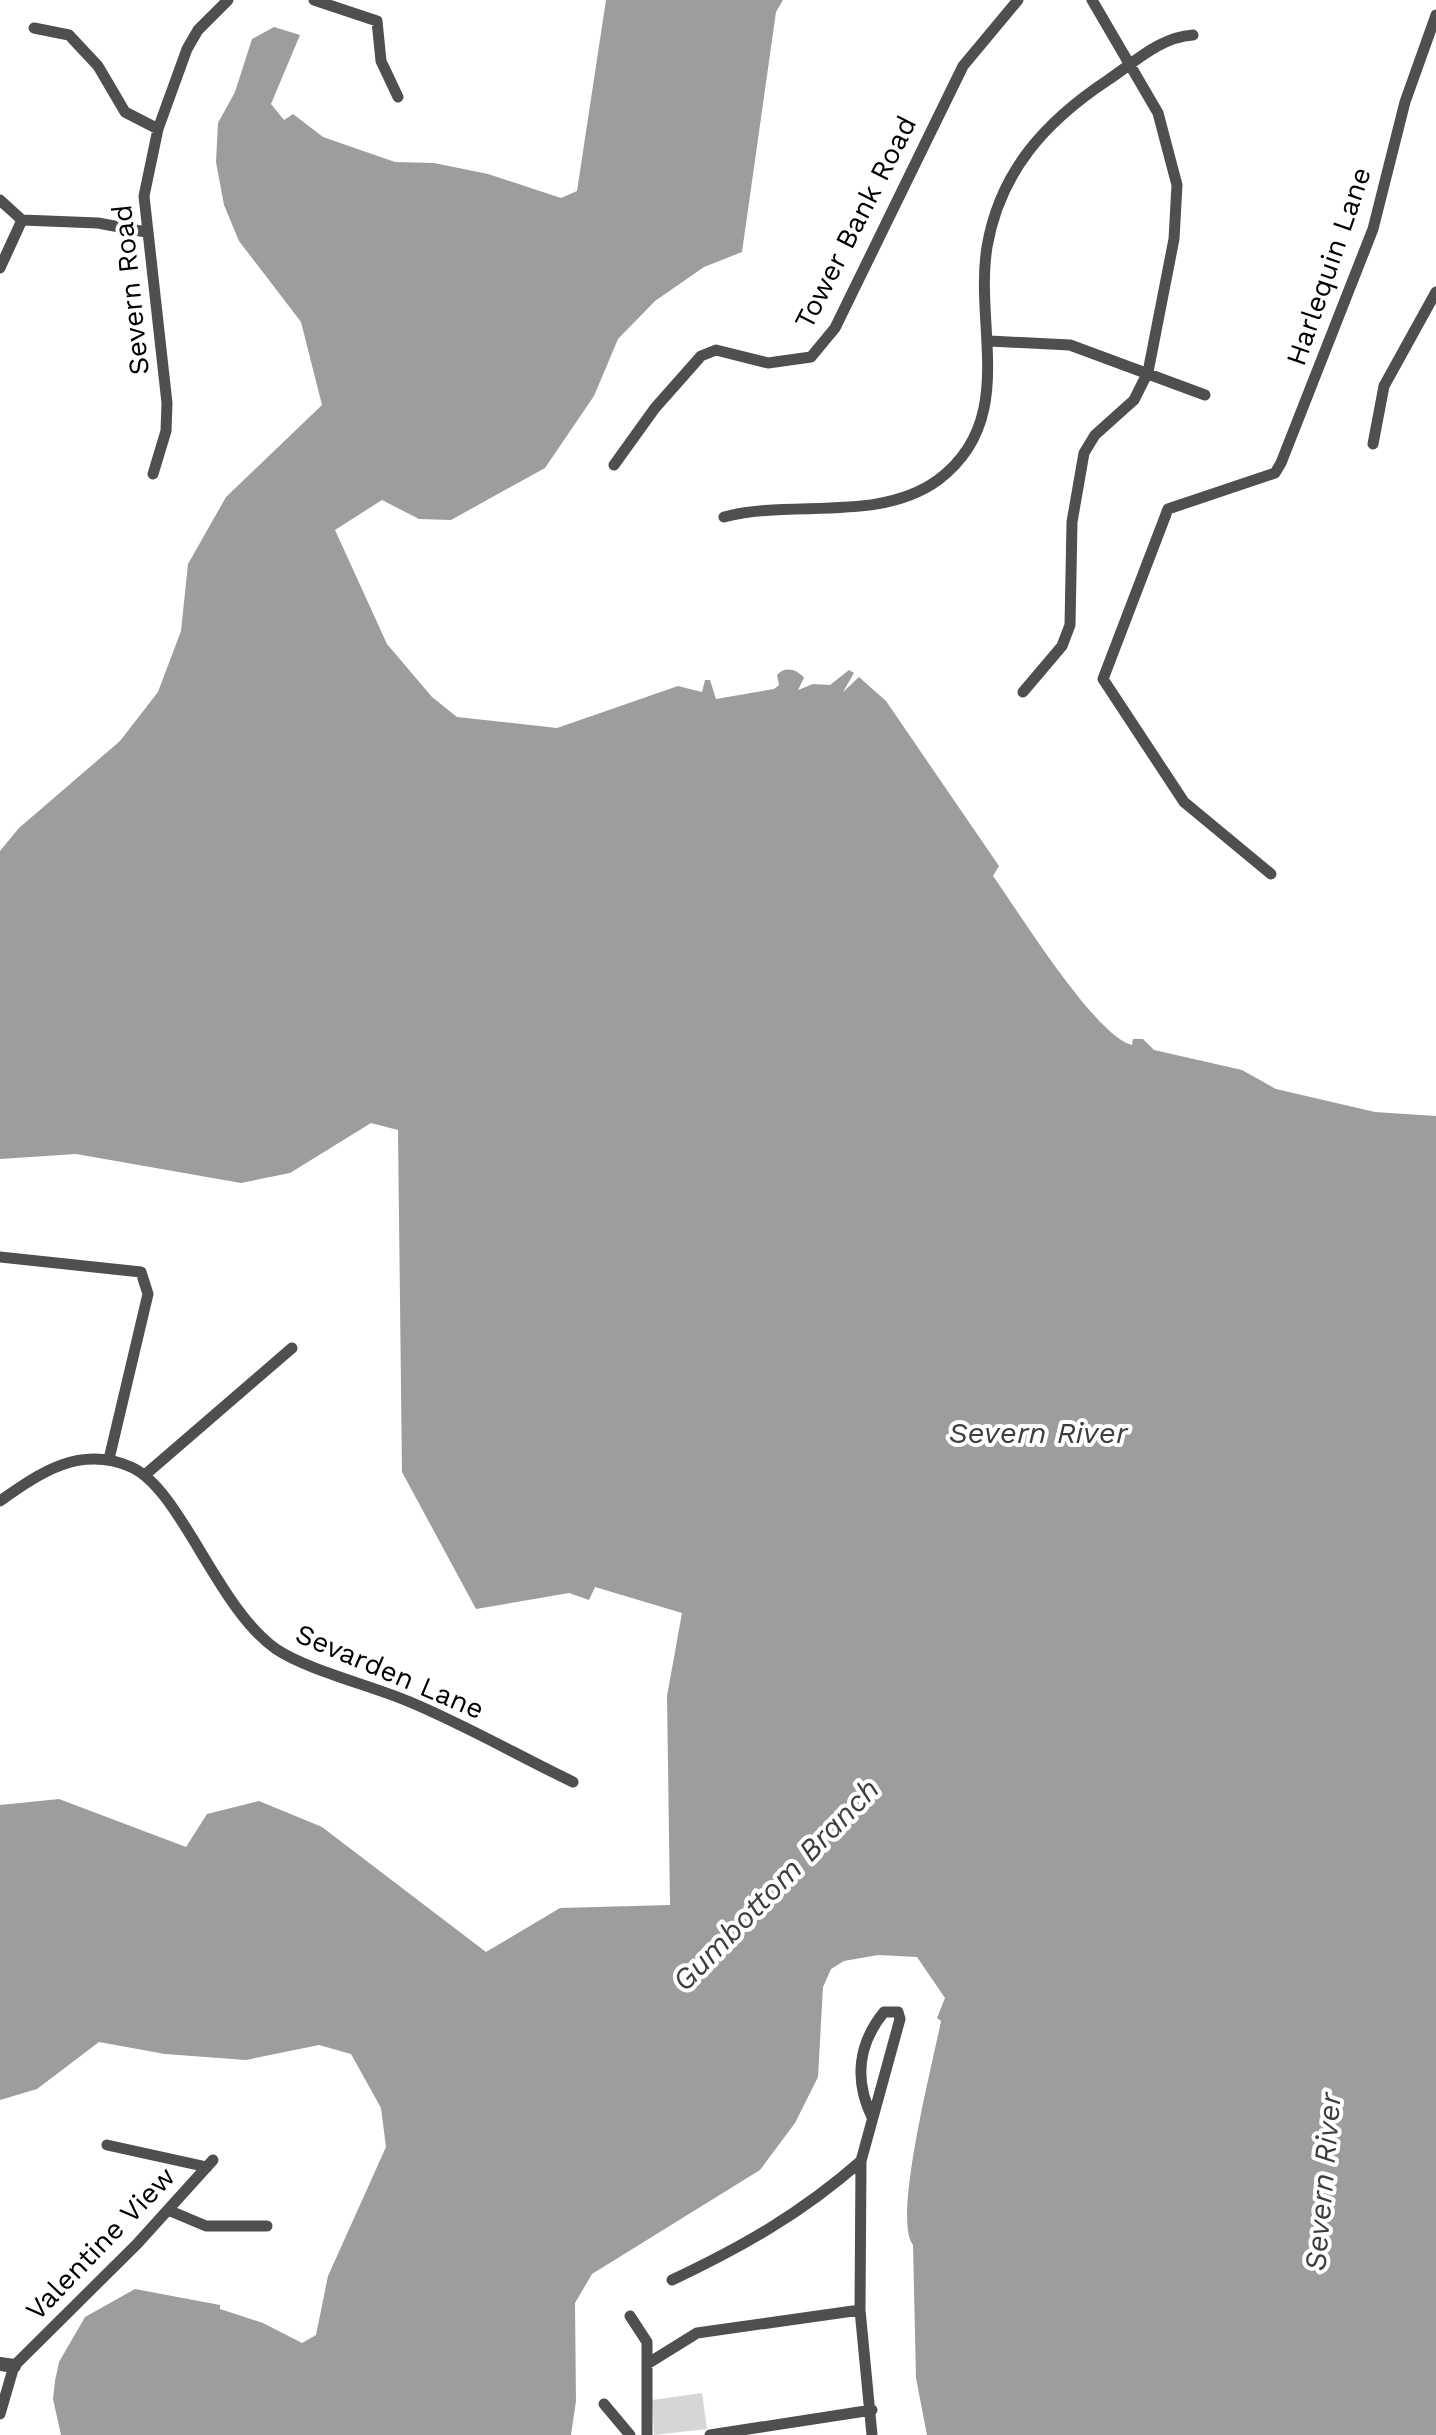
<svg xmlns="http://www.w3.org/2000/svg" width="1436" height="2435" viewBox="0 0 1436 2435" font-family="'Work Sans',sans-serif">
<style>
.green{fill:#d6d6d6}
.water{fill:#9d9d9d}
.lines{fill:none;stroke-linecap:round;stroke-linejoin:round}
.minor{stroke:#4f4f4f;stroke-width:11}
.tertiary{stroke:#4f4f4f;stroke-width:14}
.labels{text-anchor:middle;stroke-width:8;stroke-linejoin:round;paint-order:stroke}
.street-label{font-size:28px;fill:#000;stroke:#fff}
.water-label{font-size:30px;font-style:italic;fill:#3e3e3e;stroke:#fff}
</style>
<rect width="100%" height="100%" fill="#fff"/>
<!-- green -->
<path class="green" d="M702,2393L707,2429L654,2435L652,2400Z"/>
<!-- water -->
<path class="water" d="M606,0H783L776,12L742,252L704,267L655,301L618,339L594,396L545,468L451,520L419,519L382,500L335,530L387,644L432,697L457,717L557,728L678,686L702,692L705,680H710L716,699L774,689L779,685L777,675C785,666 797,669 804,678L798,690L813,684L830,685L849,670L854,673L843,692L859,677L886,701L999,866L993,876C1018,911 1096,1037 1132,1045L1133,1039H1143L1154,1050L1242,1070L1276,1089L1375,1112L1436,1116V2435H927L916,2378L913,2245C892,2220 934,2058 941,2021L937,2018L945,1998L917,1957L878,1955L844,1961L831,1969L823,1987L818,2077L795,2123L760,2170L592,2274L575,2303L576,2401L571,2435H61L53,2399L55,2381L59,2362L85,2317L135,2289L220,2305V2309L263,2323L302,2343L316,2335L328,2276L386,2147L381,2108L351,2054L319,2045L246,2060L165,2054L99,2042L37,2089L0,2100V1805L59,1799L186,1847L207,1814L259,1801L322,1827L486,1952L560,1908L670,1905L667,1696L682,1613L595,1587L589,1600L569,1593L476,1609L402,1472L398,1130L371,1123L290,1173L241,1183L76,1154L0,1159V851L19,828L120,741L158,692L181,631L188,564L226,497L322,405L301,322L239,241L224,205L216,162L218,123L235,92L252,39L274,27L300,35L271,104L284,120L293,114L323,137L395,162L434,163L488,174L561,198L577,191Z"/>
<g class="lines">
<!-- minor -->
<path class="minor" d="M314,0L377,21L381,61L398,97
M34,28L69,35L98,66L125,112L158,129
M0,200L22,220
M22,220L98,223L146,232
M0,268L22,220
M990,341L1070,345L1205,395
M1373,444L1384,386L1436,292
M614,465L655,408L701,356L716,350L768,363L811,357L835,328L963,66L1018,0
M153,474L166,431L167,403L144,196L158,129L187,49L198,30L228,0
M724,517C792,499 879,523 938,480C1018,420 974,328 987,247C1000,171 1046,121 1108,80C1135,62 1160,37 1193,35
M1023,692L1062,646L1070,625L1072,522L1084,453L1095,435L1134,400L1148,372L1174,239L1177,185L1158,113L1092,0
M1271,874L1184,802L1103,679L1168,509L1275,473L1281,463L1373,229L1405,102L1436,15
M0,1257L141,1272L148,1294L109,1459
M146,1474L292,1348
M0,1501C41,1472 80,1445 131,1467C181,1489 217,1608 276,1649C307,1670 373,1686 410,1702C465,1725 519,1756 573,1782
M872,2117C854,2080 858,2044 884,2012H898L900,2019L861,2161L860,2310L872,2435
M107,2145L207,2167
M168,2210L206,2226H267
M672,2280C742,2247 802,2213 861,2161
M630,2316L647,2342V2435
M647,2364L697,2333L860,2310
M604,2404L630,2435
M0,2414L14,2366L137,2244L213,2160
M710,2435L872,2410"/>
<!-- tertiary -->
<path class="tertiary" d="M0,2364L14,2366"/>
</g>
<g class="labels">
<!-- street labels -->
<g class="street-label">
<text transform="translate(855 222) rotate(-63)" y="10">Tower Bank Road</text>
<text transform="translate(1328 266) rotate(-71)" y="10">Harlequin Lane</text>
<text transform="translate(130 290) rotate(-96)" y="10">Severn Road</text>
<text transform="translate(390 1671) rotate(23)" y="10">Sevarden Lane</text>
<text transform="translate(100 2243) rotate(-46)" y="10">Valentine View</text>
</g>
<!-- water labels -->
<g class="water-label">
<text x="1038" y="1443">Severn River</text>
<text transform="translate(776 1885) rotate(-46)" y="10">Gumbottom Branch</text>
<text transform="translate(1323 2182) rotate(-85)" y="10">Severn River</text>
</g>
</g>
</svg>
